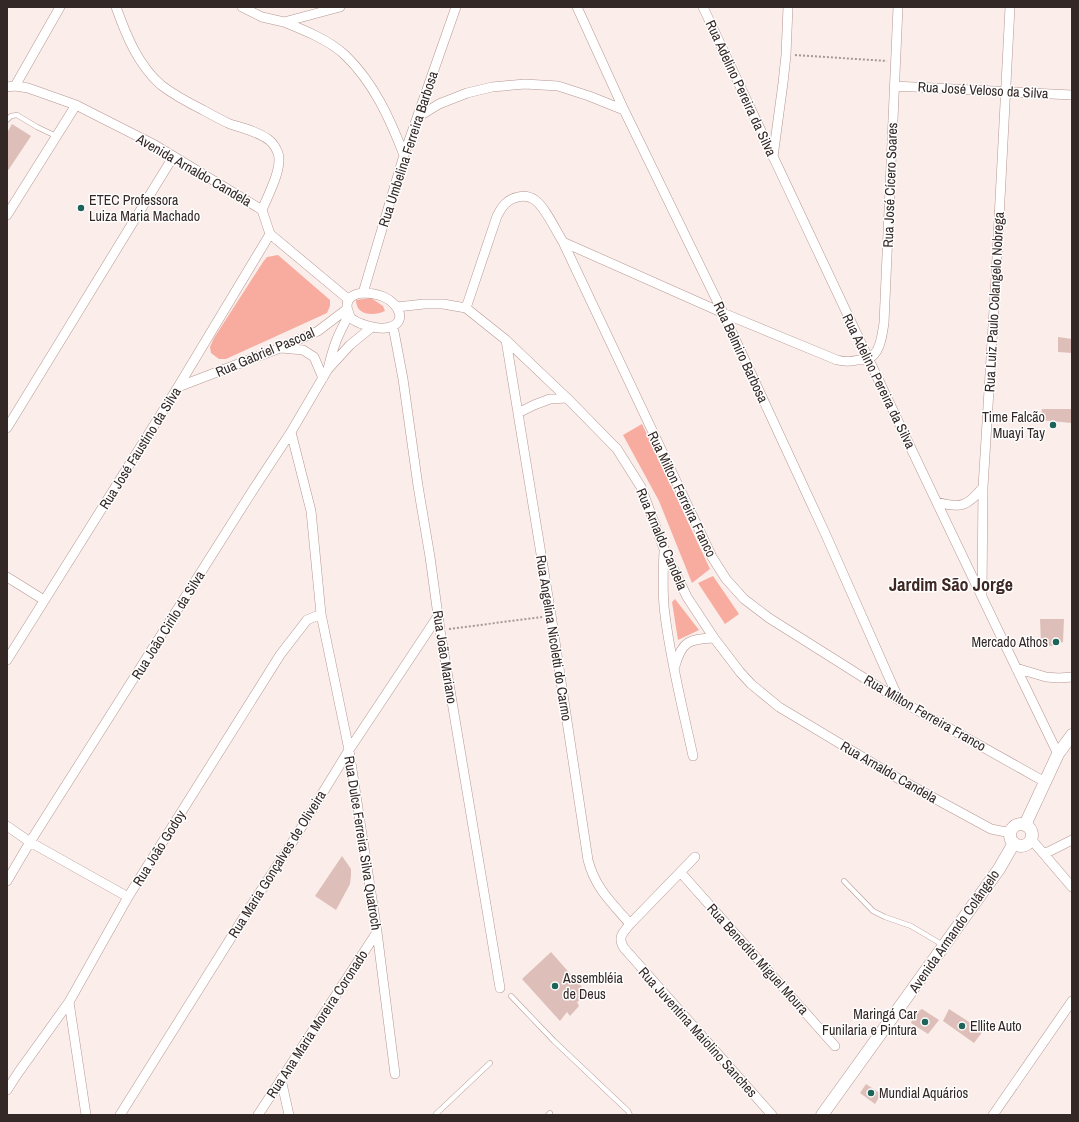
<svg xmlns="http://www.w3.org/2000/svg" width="1079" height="1122" viewBox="0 0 1079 1122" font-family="'Archivo Narrow',sans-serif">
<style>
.green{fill:#f8ac9f}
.building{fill:#debeb8}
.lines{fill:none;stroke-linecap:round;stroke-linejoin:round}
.service-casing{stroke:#b69792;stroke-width:5.5}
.minor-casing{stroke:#b69792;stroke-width:10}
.tertiary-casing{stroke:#b69792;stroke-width:13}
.path{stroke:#a59896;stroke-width:2;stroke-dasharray:2 2;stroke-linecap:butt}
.service{stroke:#fff;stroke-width:4.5}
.minor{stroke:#fff;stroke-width:9}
.tertiary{stroke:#fff;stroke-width:12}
.poi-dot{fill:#1c6459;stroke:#fefefe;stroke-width:1.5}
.labels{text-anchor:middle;stroke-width:3;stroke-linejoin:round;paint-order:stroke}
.street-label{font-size:14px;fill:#342826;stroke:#fefefe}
.poi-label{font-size:14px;fill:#342826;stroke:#fefefe;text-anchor:start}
.district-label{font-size:18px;font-weight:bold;fill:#3f2723;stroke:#fefefe}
</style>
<rect width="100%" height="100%" fill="#faedea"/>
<!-- green -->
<path class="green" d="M278,255L330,300V306L327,313L226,359H219L211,353L210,347L214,338L263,262L267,257Z
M371,298L383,306L385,311C374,316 356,316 356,300Z
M642,424L710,569L692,583L659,501L623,435Z
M713,576L739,614L725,624L698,583Z
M675,599L699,630L678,640L672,602Z"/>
<!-- building -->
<path class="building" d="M12,124L31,136L7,172V133Z
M1058,337L1072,339V353L1058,352Z
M1042,409H1072V423L1040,420Z
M1040,619H1064L1063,642L1052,646L1041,644Z
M342,856L351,869V875L350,884L336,910L315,896Z
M551,952L588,994L577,1002L579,1006L570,1016L567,1012L560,1021L522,979Z
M922,1009L939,1020L928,1034L911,1023L914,1014Z
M949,1009L983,1031L974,1043L943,1021Z
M866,1084L881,1094L875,1104L860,1093Z"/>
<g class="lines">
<defs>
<path id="service" d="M7,120L11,116L17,115L37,127L56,136
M844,881L873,911L885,917L911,926L943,945
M511,996L554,1041L628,1111L630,1115
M436,1115V1114L490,1063
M548,1115L550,1113"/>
<path id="minor" d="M116,7C126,35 138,65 161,85C174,95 189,103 203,110C212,115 221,120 230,124C243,128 259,132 269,140C273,143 276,148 278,153C283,168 268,195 262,210
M242,7L262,17L284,22L340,7
M577,7L624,110L723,313L825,533L899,700
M703,7C820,257 937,506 1058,754
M284,22C304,30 329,40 345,55C374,83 390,119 404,155
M15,86L60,7
M894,86L1072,95
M7,87L15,86L28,88L76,105L155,145L262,210L270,234L348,299
M418,117L439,104L467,93L492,87L525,84L558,86L589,96L624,110
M773,157L783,83L786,55L788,7
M7,215L76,105
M563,242L723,313L837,360C845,362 850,362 858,360C861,360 865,360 868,359C881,353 882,334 884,323L898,7
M363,293L404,155L456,7
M363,293C370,293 377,294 384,297C400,304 409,325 385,328C377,329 356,324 350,317C350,316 348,311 348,311C344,299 353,294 363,293Z
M397,307L424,304H443L466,308L506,340L567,398L617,449L641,487L664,549L687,597L714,638L740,672L751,684L779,707L899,779L991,829L1011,833
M466,308L497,216C499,213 501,208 504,205C511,197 525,193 535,200C545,207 556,231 563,242L712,557L726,579L744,599L769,618L899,700L1045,782
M393,326L403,379L418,486L430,557L440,630L500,988
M506,340L551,615L588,860C595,888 612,903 630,924
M281,348L303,350L314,357L323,378
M328,369C333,347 338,334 349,315
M178,387L280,348L318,331L347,309
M518,413L534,405L550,399L567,398
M7,428L173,157
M291,432L311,511L321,614L349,750L377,932L395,1074
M937,502C961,509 968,506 983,487
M664,551C663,572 662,594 665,615C671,663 683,710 693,756
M7,577L44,600
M982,594L983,487L996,277L1010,7
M7,660L178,387L270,234
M675,666C682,641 689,639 714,638
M1016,668L1046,677L1059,678L1072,677
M7,826L30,842L128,897
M1031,839L1072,887
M1044,854L1072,840
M695,857L630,924C623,933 617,937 624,948L772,1115
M681,873L835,1046
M7,881L30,842L253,490L291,432L328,369L350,345L372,327
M69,1002L86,1115
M281,1079L289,1115
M7,1090L18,1073L69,1002L128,897L280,655L307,620L321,614
M120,1115L249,909L293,841L349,750L438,616
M258,1115L377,932
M993,1115L1072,1001"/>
<path id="tertiary" d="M1010 835a11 11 0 1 1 22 0a11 11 0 1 1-22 0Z
M1025,825L1058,754L1072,735
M822,1115L999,869L1014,843"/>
</defs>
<!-- service casing -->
<use href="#service" class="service-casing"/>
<!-- minor casing -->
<use href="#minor" class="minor-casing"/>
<!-- tertiary casing -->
<use href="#tertiary" class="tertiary-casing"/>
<!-- path -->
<path class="path" d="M795,55L887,61
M449,629L542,617"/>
<!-- service -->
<use href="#service" class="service"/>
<!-- minor -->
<use href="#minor" class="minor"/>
<!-- tertiary -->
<use href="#tertiary" class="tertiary"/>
</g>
<!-- markers -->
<g class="poi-dot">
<circle cx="81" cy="208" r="4"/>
<circle cx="1053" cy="425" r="4"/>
<circle cx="1056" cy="642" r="4"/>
<circle cx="555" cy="986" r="4"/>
<circle cx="925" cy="1022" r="4"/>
<circle cx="962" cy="1026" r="4"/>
<circle cx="871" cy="1093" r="4"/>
</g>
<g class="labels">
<!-- street labels -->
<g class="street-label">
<text transform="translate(741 88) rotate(65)" y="5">Rua Adelino Pereira da Silva</text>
<text transform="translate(983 90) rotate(3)" y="5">Rua José Veloso da Silva</text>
<text transform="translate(408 149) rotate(-72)" y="5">Rua Umbelina Ferreira Barbosa</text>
<text transform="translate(194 170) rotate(30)" y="5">Avenida Arnaldo Candela</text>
<text transform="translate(890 185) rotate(-88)" y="5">Rua José Cícero Soares</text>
<text transform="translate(994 302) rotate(-87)" y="5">Rua Luiz Paulo Colangelo Nobrega</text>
<text transform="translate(265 352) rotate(-23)" y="5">Rua Gabriel Pascoal</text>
<text transform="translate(741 352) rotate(65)" y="5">Rua Belmiro Barbosa</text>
<text transform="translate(879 381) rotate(64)" y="5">Rua Adelino Pereira da Silva</text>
<text transform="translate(140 448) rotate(-58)" y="5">Rua José Faustino da Silva</text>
<text transform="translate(682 494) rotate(64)" y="5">Rua Milton Ferreira Franco</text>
<text transform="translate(662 539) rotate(67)" y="5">Rua Arnaldo Candela</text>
<text transform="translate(168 625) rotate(-58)" y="5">Rua João Cirilo da Silva</text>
<text transform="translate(554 638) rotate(81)" y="5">Rua Angelina Nicoletti do Carmo</text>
<text transform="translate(445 657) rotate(81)" y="5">Rua João Mariano</text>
<text transform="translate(925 713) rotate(30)" y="5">Rua Milton Ferreira Franco</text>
<text transform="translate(889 772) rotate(30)" y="5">Rua Arnaldo Candela</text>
<text transform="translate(363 843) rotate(81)" y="5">Rua Dulce Ferreira Silva Quatroch</text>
<text transform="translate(159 848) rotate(-58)" y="5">Rua João Godoy</text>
<text transform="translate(277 864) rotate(-58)" y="5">Rua Maria Gonçalves de Oliveira</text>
<text transform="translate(954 931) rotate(-55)" y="5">Avenida Armando Colângelo</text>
<text transform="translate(758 959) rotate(48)" y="5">Rua Benedito Miguel Moura</text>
<text transform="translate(317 1024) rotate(-57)" y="5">Rua Ana Maria Moreira Coronado</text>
<text transform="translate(698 1032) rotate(48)" y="5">Rua Juventina Maiolino Sanches</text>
</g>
<!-- poi labels -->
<g class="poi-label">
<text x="89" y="205">ETEC Professora<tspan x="89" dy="16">Luiza Maria Machado</tspan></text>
<text x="1045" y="422" text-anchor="end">Time Falcão<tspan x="1045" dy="16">Muayi Tay</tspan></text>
<text x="1048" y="647" text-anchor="end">Mercado Athos</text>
<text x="563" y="983">Assembléia<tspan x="563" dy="16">de Deus</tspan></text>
<text x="917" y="1019" text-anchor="end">Maringá Car<tspan x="917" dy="16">Funilaria e Pintura</tspan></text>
<text x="970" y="1031">Ellite Auto</text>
<text x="879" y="1098">Mundial Aquários</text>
</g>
<!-- district labels -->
<g class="district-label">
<text x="951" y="591">Jardim São Jorge</text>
</g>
</g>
<!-- border -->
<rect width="1079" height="1122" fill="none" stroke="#342826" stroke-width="16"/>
</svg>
